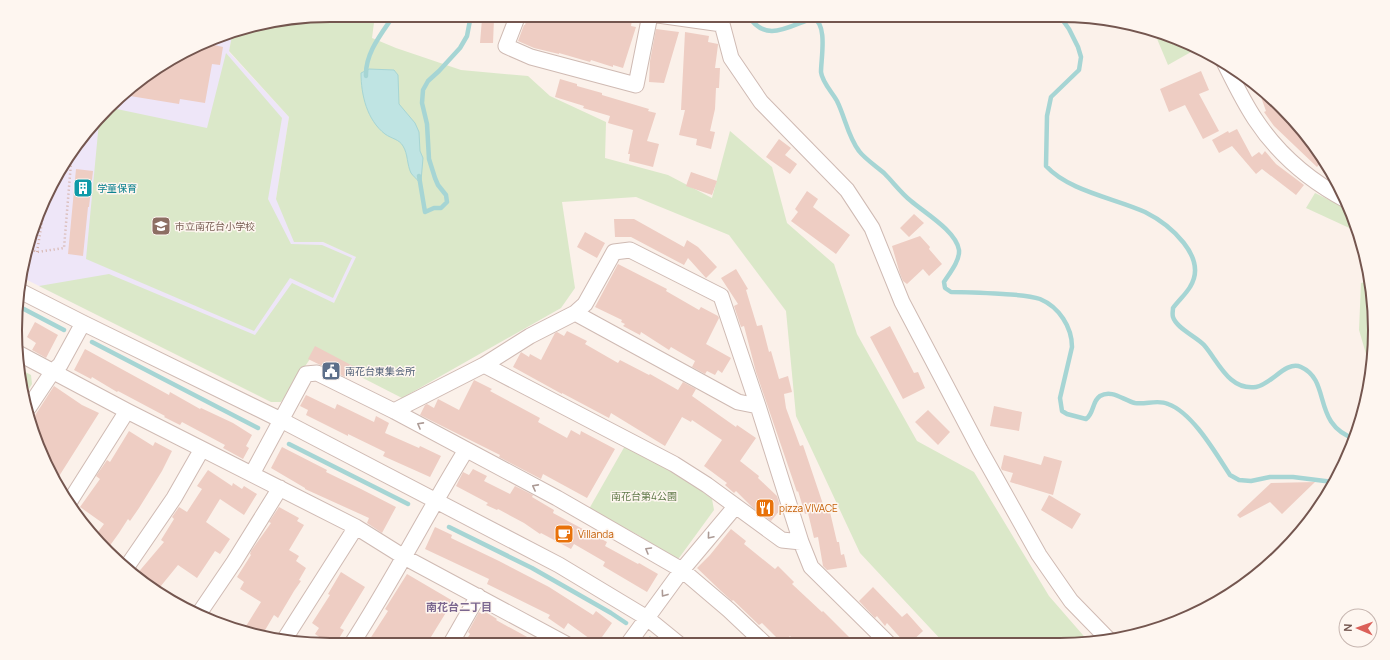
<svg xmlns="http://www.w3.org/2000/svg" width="1390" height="660" viewBox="0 0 1390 660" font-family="Manrope,'Noto Sans JP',sans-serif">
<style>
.education{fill:#eee6f8}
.green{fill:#dbe8c9}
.water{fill:#bfe4e3;stroke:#a6d5d4}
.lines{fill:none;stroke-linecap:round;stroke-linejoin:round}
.stream{stroke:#a6d5d4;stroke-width:4.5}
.building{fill:#eecdc3}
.minor-casing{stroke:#cfbab3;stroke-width:17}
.path{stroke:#d4b0a6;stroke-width:2.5;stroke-dasharray:1 3;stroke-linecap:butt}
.minor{stroke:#fff;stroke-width:15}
.oneway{stroke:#ac9a95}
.labels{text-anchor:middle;stroke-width:3;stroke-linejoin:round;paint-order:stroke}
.culture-label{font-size:10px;fill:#0d838f;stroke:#fef6f0;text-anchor:start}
.education-label{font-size:10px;fill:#785e54;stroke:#fef6f0;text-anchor:start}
.service-label{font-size:10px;fill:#4e5e75;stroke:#fef6f0;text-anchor:start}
.park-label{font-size:10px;fill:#5e7847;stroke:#fef6f0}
.food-label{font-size:10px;fill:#c56008;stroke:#fef6f0;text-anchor:start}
.neighbourhood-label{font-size:11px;font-weight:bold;fill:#7b668f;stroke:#fef6f0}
.rim{fill:none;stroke:#74564f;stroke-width:2}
</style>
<rect width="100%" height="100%" fill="#fbf1ea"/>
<!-- education -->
<path class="education" d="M233,31L229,52L289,117L276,199L323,242L357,257L334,303L271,401L21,277V268L39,210L68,155L138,80L229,32Z"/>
<!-- green -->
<path class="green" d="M330,15H337V16L375,15L372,38L396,48L461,70L528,76L550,96L606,122L605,158L668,175L712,198L730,131L772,167L787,223L834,264L857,334L917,441L974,472L1049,596L1089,642L944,643L860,553L796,416L786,311L729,235L636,197L562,202L575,288L561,308L402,398L314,353L281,402H271L39,286L109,274L255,335L292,283L334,303L356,257L323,242H294L276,199L289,117L229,51L233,31Z
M1160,33L1181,39L1198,48L1168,65L1155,34Z
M226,53L282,118L268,199L291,244L322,245L352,258L333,298L290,278L254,331L86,259L99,122L112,108L207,128Z
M1315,193L1352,211L1358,232L1306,208Z
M1370,281L1375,330L1371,371L1359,330L1361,283Z
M18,368L31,375L32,384L25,395Z
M626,444L673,469L712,499L714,510L679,558L671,560L640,536L589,509Z"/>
<!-- water -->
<path class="water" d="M369,69L394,70L398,75L399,104L415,123L419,132L420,151L423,158L421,181L419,182C417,179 413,176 411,173C407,165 408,154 403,146C399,139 392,139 385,134C367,120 361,95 361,73Z"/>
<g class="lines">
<!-- stream -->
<path class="stream" d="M748,15C765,44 789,26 813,18C828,24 821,58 821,72C822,82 832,92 837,101C845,117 848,137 859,151C865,159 876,166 884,173C893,182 901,193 911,201C925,213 956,231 959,250C960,261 949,274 944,282L945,288L951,292C969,292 986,293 1003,294C1015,295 1029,295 1040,299C1059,307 1072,327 1072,347L1060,398L1062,411L1067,414L1086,419C1094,414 1092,401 1100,396C1112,389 1123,400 1135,403C1145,405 1158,399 1168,404C1193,413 1216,454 1230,475L1239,480L1251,481L1270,477H1293L1333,482
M1059,15L1069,29L1078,47L1081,57L1079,70L1051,97L1047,116L1046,166C1069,191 1114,198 1145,212C1169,224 1209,257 1190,287C1186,294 1178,301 1173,308C1173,311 1172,314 1173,317C1176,328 1197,337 1204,345C1218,361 1229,391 1256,387C1271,385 1286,360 1301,367C1332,381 1311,424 1355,439
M366,76C365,53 382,33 394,15
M419,176L425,212L434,208H441L447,202L446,195L438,185L435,178L429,159L427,124L422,103L423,90L428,81L439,71L460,48L467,36L471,15
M20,307L64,330
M92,342L258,428
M289,444L408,504
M449,527L532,568L611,613L626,623
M650,639L656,644"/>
</g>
<!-- building -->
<path class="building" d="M528,15H614L632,20L631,26L636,27L623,68L613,65V67L591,60L590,62L559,53V54L534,48L518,41L524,25H525Z
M482,19H494L493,43H480Z
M656,29L679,32L664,83L649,82L650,61Z
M685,32L709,36L708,42L718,44V45L715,68H720L719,88H716L715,109L710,131L715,132L711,149L696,145L697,139L679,135L685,110H681Z
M215,39L214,45L223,47L220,65L212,64L205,103L180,99L179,104L124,95L138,80Z
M1201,71L1209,90L1199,94L1219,131L1203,139L1185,105L1169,112L1160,89Z
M560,79L577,84V86L602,93V95L649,109L648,111L656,113L647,141L659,144L653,167L629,161L630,154H628L633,130L608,123L610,116L583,108L584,106L555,97Z
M1257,86L1283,107L1322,155L1324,159L1317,167L1274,126L1264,112L1266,111Z
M1237,129L1252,157L1259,152L1262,155L1265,151L1276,164L1304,185L1296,195L1262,169L1256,174L1232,146L1219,153L1212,140L1228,131L1229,133Z
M779,139L791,148L785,155L797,164L790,174L766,157Z
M76,169L93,171L89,207H88L83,256L68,254Z
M691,172L717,181L712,195L686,186Z
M807,191L818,199L813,207L850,235L836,254L791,221L798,212L795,209Z
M914,214L924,223L909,237L900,228Z
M614,219H634L684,247L687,240L698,247L717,267L706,278L688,258L684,265L631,237H615Z
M585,232L605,243L597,258L577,247Z
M920,236L930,247L929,249L942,264L929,276L923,269L907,284L903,281L900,274L892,246Z
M618,264L667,289L666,291L699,310L701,307L718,316L719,318L706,344L731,358L722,373L718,370L715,375L707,371L705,374L692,367L695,361L671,347L669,350L641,332L640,335L623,326L625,324L621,322L622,320L595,307Z
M736,269L748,289L746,290L757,326L762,325L769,352L771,351L779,379L788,376L792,392L784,394L786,408L800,446L803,445L826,513L830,512L837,542H839L841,555L844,554L847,567L827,570L823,566L818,537L814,538L808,513L805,514L798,491L797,492L756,372L744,326L741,327L734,306L738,304L721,278Z
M35,322L58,335L46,358L32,350L36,343L27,337Z
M890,326L914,373L918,372L925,388L903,399L870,337Z
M567,331L587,341L585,344L618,363L620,360L649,375L650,374L678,390L683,382L696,389L692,396L736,427L737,425L756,438L740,461L759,476L758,478L777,496L781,509L771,521L753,508L736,491L734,493L725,485L727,483L704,466L722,440L692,420L691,422L682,417L665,446L611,413L609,418L562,393V394L513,367L521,352L529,357L530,354L541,360L555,333L557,332L564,336Z
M315,346L353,366L347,378L308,359Z
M85,349L169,395L170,392L200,409L201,408L233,423L252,435L246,446L249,448L243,459L223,448L225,445L182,422L180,425L164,417L165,416L118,391L117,392L92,377L91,379L74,370Z
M474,380L492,389L490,391L540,418L538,422L567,438L571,430L580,435L581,431L615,449L587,498L543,474L541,479L499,457L500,455L420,415L425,405L427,404L434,408L438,399L459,410Z
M54,386L82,405L99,413L56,481L48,470L32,420Z
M306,395L335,409L337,404L374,422L376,416L389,423L385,433L419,448L420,446L441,456L430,477L383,456L385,452L348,434V436L306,415L308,410L300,406Z
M994,406L1022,412L1019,431L990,426Z
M928,410L950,432L938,445L915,422Z
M129,431L153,446L155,442L172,451L162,471L139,508L130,521L128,519L119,533L106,551L95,536L104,524L80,507L100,479L96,476L107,460L110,462Z
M282,447L327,470L326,472L361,489L396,507L382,533L367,523L369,518L305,489V488L271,468Z
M1004,455L1041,465L1044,456L1062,461L1053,495L1010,482L1013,473L1002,470L1001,468Z
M473,469L487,476L484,481L510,494L515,486L533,495L532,497L554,510L553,513L607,542L605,546L638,564L639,563L658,574L647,592L603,566L605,562L574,544L571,549L541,533L540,534L524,523L498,509L497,510L486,505L488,503L456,486L463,472L469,475Z
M208,470L232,486L233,483L242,489L244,486L257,494L244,515L220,499L206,522L230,539L220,554L215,551L197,578L178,565L156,592L136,575L164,542L161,540L174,519L172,517L179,507L187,512L202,489L197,486Z
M1315,482L1282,514L1270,502L1240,518L1237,515L1271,483Z
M1049,495L1081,514L1072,529L1041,510Z
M279,507L299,518L297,521L304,525L289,550L299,556L296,561L306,568L299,580L301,581L294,591L278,618L274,615L261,637L243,631L261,602L240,589L244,582L237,577L251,555L250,554L251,551L271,523L269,522Z
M435,527L452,535L451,538L499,561L549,587L593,615L596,611L612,623L597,644L568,623L564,629L548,618L550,615L487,584L489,579L425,549Z
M731,529L746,541L744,544L775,569L778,566L794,582L792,584L822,612L823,611L855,643H796L790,636L785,641L782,637L779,640L762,623L759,625L733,600L732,601L721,591L697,568L710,555Z
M341,572L365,587L340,628L344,630L335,645H331L315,634L319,628L312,623L330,595L328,594Z
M407,574L453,601L442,619L426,645H366L388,611L385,609Z
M873,587L902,617L907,613L923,631L910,643H905L887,623L885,626L877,616L875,618L859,601Z
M484,611L497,619L496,620L540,644L463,645L470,634L468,632L479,612L482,614Z"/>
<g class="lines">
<defs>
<path id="minor" d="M518,15L506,46L531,57L636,85L650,15
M658,15L722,24
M722,15V24L731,58L761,102L847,190L872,228L902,302L980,450L1039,555L1071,601L1109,640
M1224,62C1234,82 1243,101 1255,119C1278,154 1310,181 1346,200
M20,291L83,323L281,420L559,565L647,618L679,644
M575,313L738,402L758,406
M18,353L127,411L356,527L404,557L566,644
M484,365L674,464L707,485L782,540L801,542
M29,407L53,371L60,365L83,323
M394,411L484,365L530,336L575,313L585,304L614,252L630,250L721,296L758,406L801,542L811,567L888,643
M252,474L306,374L317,373L394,411L557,498L682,570L729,610L764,643
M70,501L127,411
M126,568L174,498L202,449
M198,615L234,562L280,488
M284,640L356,527
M628,644L682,570L735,507
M351,645C392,582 426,515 466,450
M450,645L478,596"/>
</defs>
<!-- minor casing -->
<use href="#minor" class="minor-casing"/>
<!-- path -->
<path class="path" d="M27,247L37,252L64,248L72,151
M37,252L46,197"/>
<!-- minor -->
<use href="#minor" class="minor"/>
</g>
<!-- one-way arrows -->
<defs><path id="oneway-chevron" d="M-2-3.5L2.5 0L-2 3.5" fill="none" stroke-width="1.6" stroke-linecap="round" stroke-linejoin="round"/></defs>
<g class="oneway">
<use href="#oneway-chevron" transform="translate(420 425) rotate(-151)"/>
<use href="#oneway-chevron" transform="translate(535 487) rotate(-152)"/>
<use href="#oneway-chevron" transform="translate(710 536) rotate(130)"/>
<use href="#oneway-chevron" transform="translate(648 550) rotate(-150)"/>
<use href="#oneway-chevron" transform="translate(664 594) rotate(126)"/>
</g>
<!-- icons -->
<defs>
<symbol id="building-square" viewBox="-11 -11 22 22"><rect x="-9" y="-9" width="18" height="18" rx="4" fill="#0f9aa8" stroke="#fef6f0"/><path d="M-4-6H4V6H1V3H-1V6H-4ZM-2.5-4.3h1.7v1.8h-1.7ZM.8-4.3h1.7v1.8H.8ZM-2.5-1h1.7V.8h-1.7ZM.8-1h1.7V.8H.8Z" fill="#fff"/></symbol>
<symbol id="school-square" viewBox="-11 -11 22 22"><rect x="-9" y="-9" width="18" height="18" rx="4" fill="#8d6e63" stroke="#fef6f0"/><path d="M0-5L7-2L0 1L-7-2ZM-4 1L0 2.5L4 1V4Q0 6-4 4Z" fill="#fff"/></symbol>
<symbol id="civic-square" viewBox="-11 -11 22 22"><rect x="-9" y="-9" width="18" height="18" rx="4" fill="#5c6f8a" stroke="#fef6f0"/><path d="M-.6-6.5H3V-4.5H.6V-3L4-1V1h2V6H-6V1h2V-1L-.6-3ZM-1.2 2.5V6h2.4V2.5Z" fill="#fff"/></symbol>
<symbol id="restaurant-square" viewBox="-11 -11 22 22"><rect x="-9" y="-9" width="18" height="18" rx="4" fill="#e8710a" stroke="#fef6f0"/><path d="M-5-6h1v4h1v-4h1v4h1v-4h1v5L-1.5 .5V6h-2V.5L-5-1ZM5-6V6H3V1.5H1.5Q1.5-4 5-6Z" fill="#fff"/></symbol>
<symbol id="cafe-square" viewBox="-11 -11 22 22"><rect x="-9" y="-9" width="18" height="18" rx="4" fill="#e8710a" stroke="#fef6f0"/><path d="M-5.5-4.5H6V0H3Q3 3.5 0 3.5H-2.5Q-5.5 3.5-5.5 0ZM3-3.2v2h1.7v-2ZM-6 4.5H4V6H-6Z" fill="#fff"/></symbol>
</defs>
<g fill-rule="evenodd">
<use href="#building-square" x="72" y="177" width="22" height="22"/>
<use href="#school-square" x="150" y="215" width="22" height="22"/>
<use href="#civic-square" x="320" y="360" width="22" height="22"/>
<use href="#restaurant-square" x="754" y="497" width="22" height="22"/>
<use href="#cafe-square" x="553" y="523" width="22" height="22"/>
</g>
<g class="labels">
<!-- culture labels -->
<g class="culture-label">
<text x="97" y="192">学童保育</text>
</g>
<!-- education labels -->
<g class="education-label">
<text x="175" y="230">市立南花台小学校</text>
</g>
<!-- service labels -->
<g class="service-label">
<text x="345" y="375">南花台東集会所</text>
</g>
<!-- park labels -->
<g class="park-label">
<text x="644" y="500">南花台第4公園</text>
</g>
<!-- food labels -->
<g class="food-label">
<text x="779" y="512">pizza VIVACE</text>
<text x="578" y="538">Villanda</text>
</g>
<!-- neighbourhood labels -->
<g class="neighbourhood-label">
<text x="459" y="611">南花台二丁目</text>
</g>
</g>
<!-- crop -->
<path d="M0 0H1390V660H0ZM330 22H1060A308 308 0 0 1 1368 330V330A308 308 0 0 1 1060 638H330A308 308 0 0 1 22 330V330A308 308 0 0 1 330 22Z" fill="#fef6f0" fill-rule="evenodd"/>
<path class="rim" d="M330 22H1060A308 308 0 0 1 1368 330V330A308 308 0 0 1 1060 638H330A308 308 0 0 1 22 330V330A308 308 0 0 1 330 22Z"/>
<!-- north arrow -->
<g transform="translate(1358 628) rotate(272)"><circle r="19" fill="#fef6f0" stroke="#c7b6b0"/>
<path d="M0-3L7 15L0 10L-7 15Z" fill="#db6059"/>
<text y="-6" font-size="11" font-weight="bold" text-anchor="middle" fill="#74564f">N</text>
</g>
</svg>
